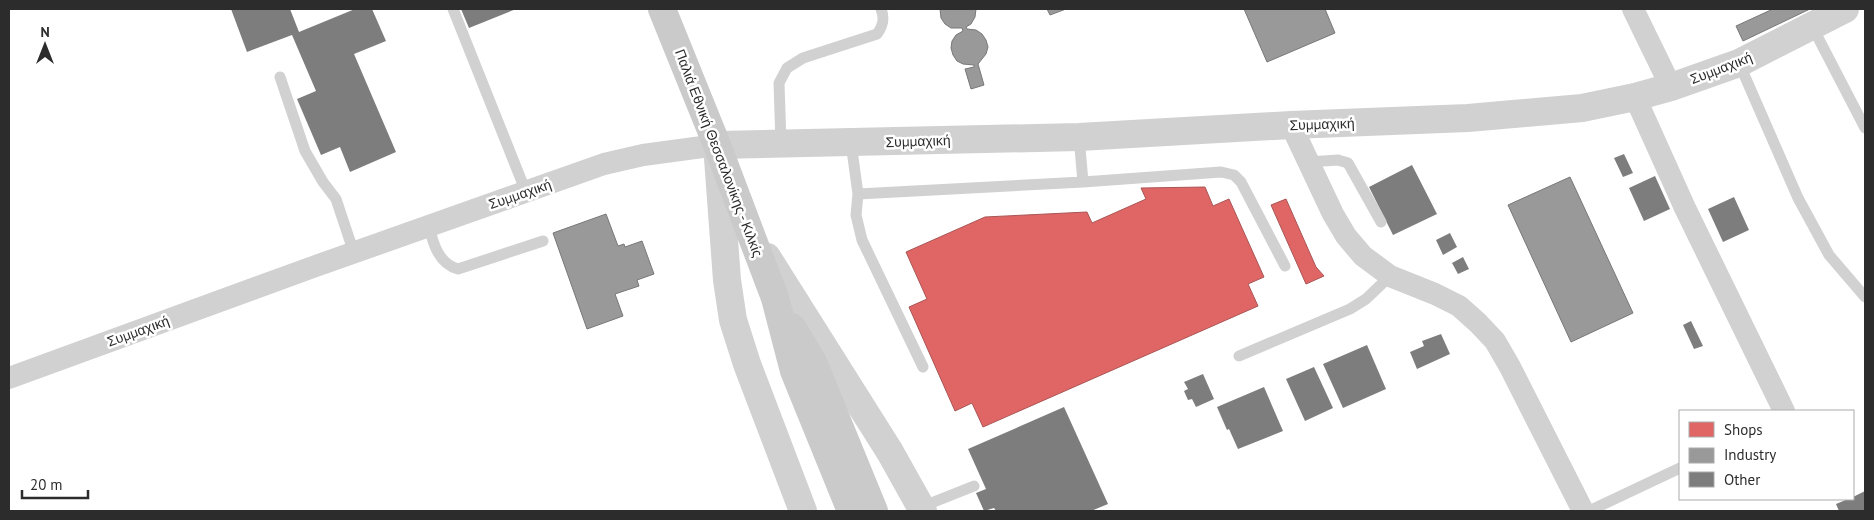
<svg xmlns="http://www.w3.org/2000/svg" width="1874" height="520" viewBox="0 0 1874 520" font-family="'PT Sans',sans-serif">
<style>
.shops{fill:#e06666;stroke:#a55}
.industry{fill:#999;stroke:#787878}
.building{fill:#7d7d7d}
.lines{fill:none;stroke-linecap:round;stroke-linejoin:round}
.service{stroke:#d1d1d1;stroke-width:11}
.minor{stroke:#d1d1d1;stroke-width:22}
.tertiary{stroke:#d1d1d1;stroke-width:28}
.secondary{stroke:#cacaca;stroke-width:28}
.labels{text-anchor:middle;stroke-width:5;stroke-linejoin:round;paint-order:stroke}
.street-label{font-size:14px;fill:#2c2c2c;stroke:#fff}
</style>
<rect width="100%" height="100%" fill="#fff"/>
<!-- shops -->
<path class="shops" d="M1205,187L1213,206L1229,199L1264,277L1248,284L1258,306L983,427L972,403L955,411L909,307L927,299L906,252L985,217L1087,212L1092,223L1146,199L1141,188Z
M1286,199L1316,267L1324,276L1306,284L1271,205Z"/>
<!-- industry -->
<path class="industry" d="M940,9H976L975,17L971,24L966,27L967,29L976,30L982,34L986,40L988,47L986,54L978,64L984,85L971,89L965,69L974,67V65L963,64L957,61L953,55L951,48L952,41L956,35L963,31L962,28H951L945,24L941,18Z
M1047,9H1066L1050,15Z
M1244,9H1325L1335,33L1267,62Z
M1773,9H1810L1743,41L1736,26Z
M1570,177L1633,313L1571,342L1508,205Z
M606,214L618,246L624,244L625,247L642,241L654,274L637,280L639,286L615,294L623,316L587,329L553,233Z"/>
<!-- building -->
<path class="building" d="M231,9H290L299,32L355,9H372L386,41L354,54L396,152L350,172L340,147L321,155L297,99L316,91L292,35L247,52Z
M461,9H516L469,28Z
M1624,154L1633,173L1623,177L1614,158Z
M1412,165L1437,214L1393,235L1369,187Z
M1655,176L1670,209L1644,221L1629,188Z
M1734,197L1749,230L1723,242L1708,209Z
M1450,233L1457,247L1443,255L1436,240Z
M1463,257L1469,269L1458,274L1452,263Z
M1691,321L1703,346L1694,349L1683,325Z
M1441,334L1450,354L1417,369L1410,352L1424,346L1422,341Z
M1367,345L1386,389L1343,408L1323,364Z
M1314,367L1333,408L1305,421L1286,379Z
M1203,374L1214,399L1196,407L1192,399L1188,400L1184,391L1188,389L1184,382Z
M1264,387L1283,431L1238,449L1229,429L1227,430L1217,407Z
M1064,407L1108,504L1091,511H996L994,508L984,511L976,493L986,489L968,449Z
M1865,491V511H1839L1836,504L1848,499H1853V497Z"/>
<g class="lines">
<!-- service -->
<path class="service" d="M453,9L526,192
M1812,26L1865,128
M1739,63L1798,198L1829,255L1865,297
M280,77L305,151L323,182L336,199L354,253
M1079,137L1083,182
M781,143L779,83L787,68L803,58L877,34C883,26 885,19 881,9
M851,143L858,194L856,215L862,240L923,367
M1309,162L1338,160L1348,163L1381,222
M858,194L1083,182L1221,172L1234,175L1241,182L1285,266
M429,226C433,244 439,264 458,269L543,241
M1239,356L1350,309L1366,299L1390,276
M921,507L974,486
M1589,511L1680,468"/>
<!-- minor -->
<path class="minor" d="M1633,9L1671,87
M1635,97L1685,208L1784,411
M1291,125L1333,214L1346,236L1363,256L1390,276L1435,294L1459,306L1478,323L1495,341L1510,367L1583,511
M9,378L313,267L604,164L643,155L717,145"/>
<!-- tertiary -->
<path class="tertiary" d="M767,257L890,452L923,511
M803,511L747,364L733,320L727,280L717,145L1079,137L1291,125L1468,118L1582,108L1635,97L1671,87L1739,63L1845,9"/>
<!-- secondary -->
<path class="secondary" d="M662,9L717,145L775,298L794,371L851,511
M792,327L813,362L874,511"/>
</g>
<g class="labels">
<!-- street labels -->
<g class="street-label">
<text transform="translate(1721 68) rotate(-21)" y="5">Συμμαχική</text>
<text transform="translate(1322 124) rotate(-2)" y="5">Συμμαχική</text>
<text transform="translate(918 141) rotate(-2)" y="5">Συμμαχική</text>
<text transform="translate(719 153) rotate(69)" y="5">Παλιά Εθνική Θεσσαλονίκης - Κιλκίς</text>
<text transform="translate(520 194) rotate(-19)" y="5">Συμμαχική</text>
<text transform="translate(138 331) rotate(-20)" y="5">Συμμαχική</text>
</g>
</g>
<!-- border -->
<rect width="1874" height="520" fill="none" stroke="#2c2c2c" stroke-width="20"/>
<!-- legend -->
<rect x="1679" y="410" width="175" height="90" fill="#ffffff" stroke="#ababab"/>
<rect x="1689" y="422" width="25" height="15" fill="#e06666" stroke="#ababab"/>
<text x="1724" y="435" font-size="15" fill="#2c2c2c">Shops</text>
<rect x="1689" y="448" width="25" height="15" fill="#999999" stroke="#ababab"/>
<text x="1724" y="460" font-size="15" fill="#2c2c2c">Industry</text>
<rect x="1689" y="472" width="25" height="15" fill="#7d7d7d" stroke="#ababab"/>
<text x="1724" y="485" font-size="15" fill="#2c2c2c">Other</text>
<!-- north arrow -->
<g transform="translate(45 45)" stroke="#ffffff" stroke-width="4" paint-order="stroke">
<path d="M0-4L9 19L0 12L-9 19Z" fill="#2c2c2c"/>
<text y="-8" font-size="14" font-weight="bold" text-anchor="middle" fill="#2c2c2c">N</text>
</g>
<!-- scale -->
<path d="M22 490v8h66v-8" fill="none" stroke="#2c2c2c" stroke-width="2.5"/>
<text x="30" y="490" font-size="15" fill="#2c2c2c" stroke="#ffffff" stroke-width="4" paint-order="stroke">20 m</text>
</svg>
